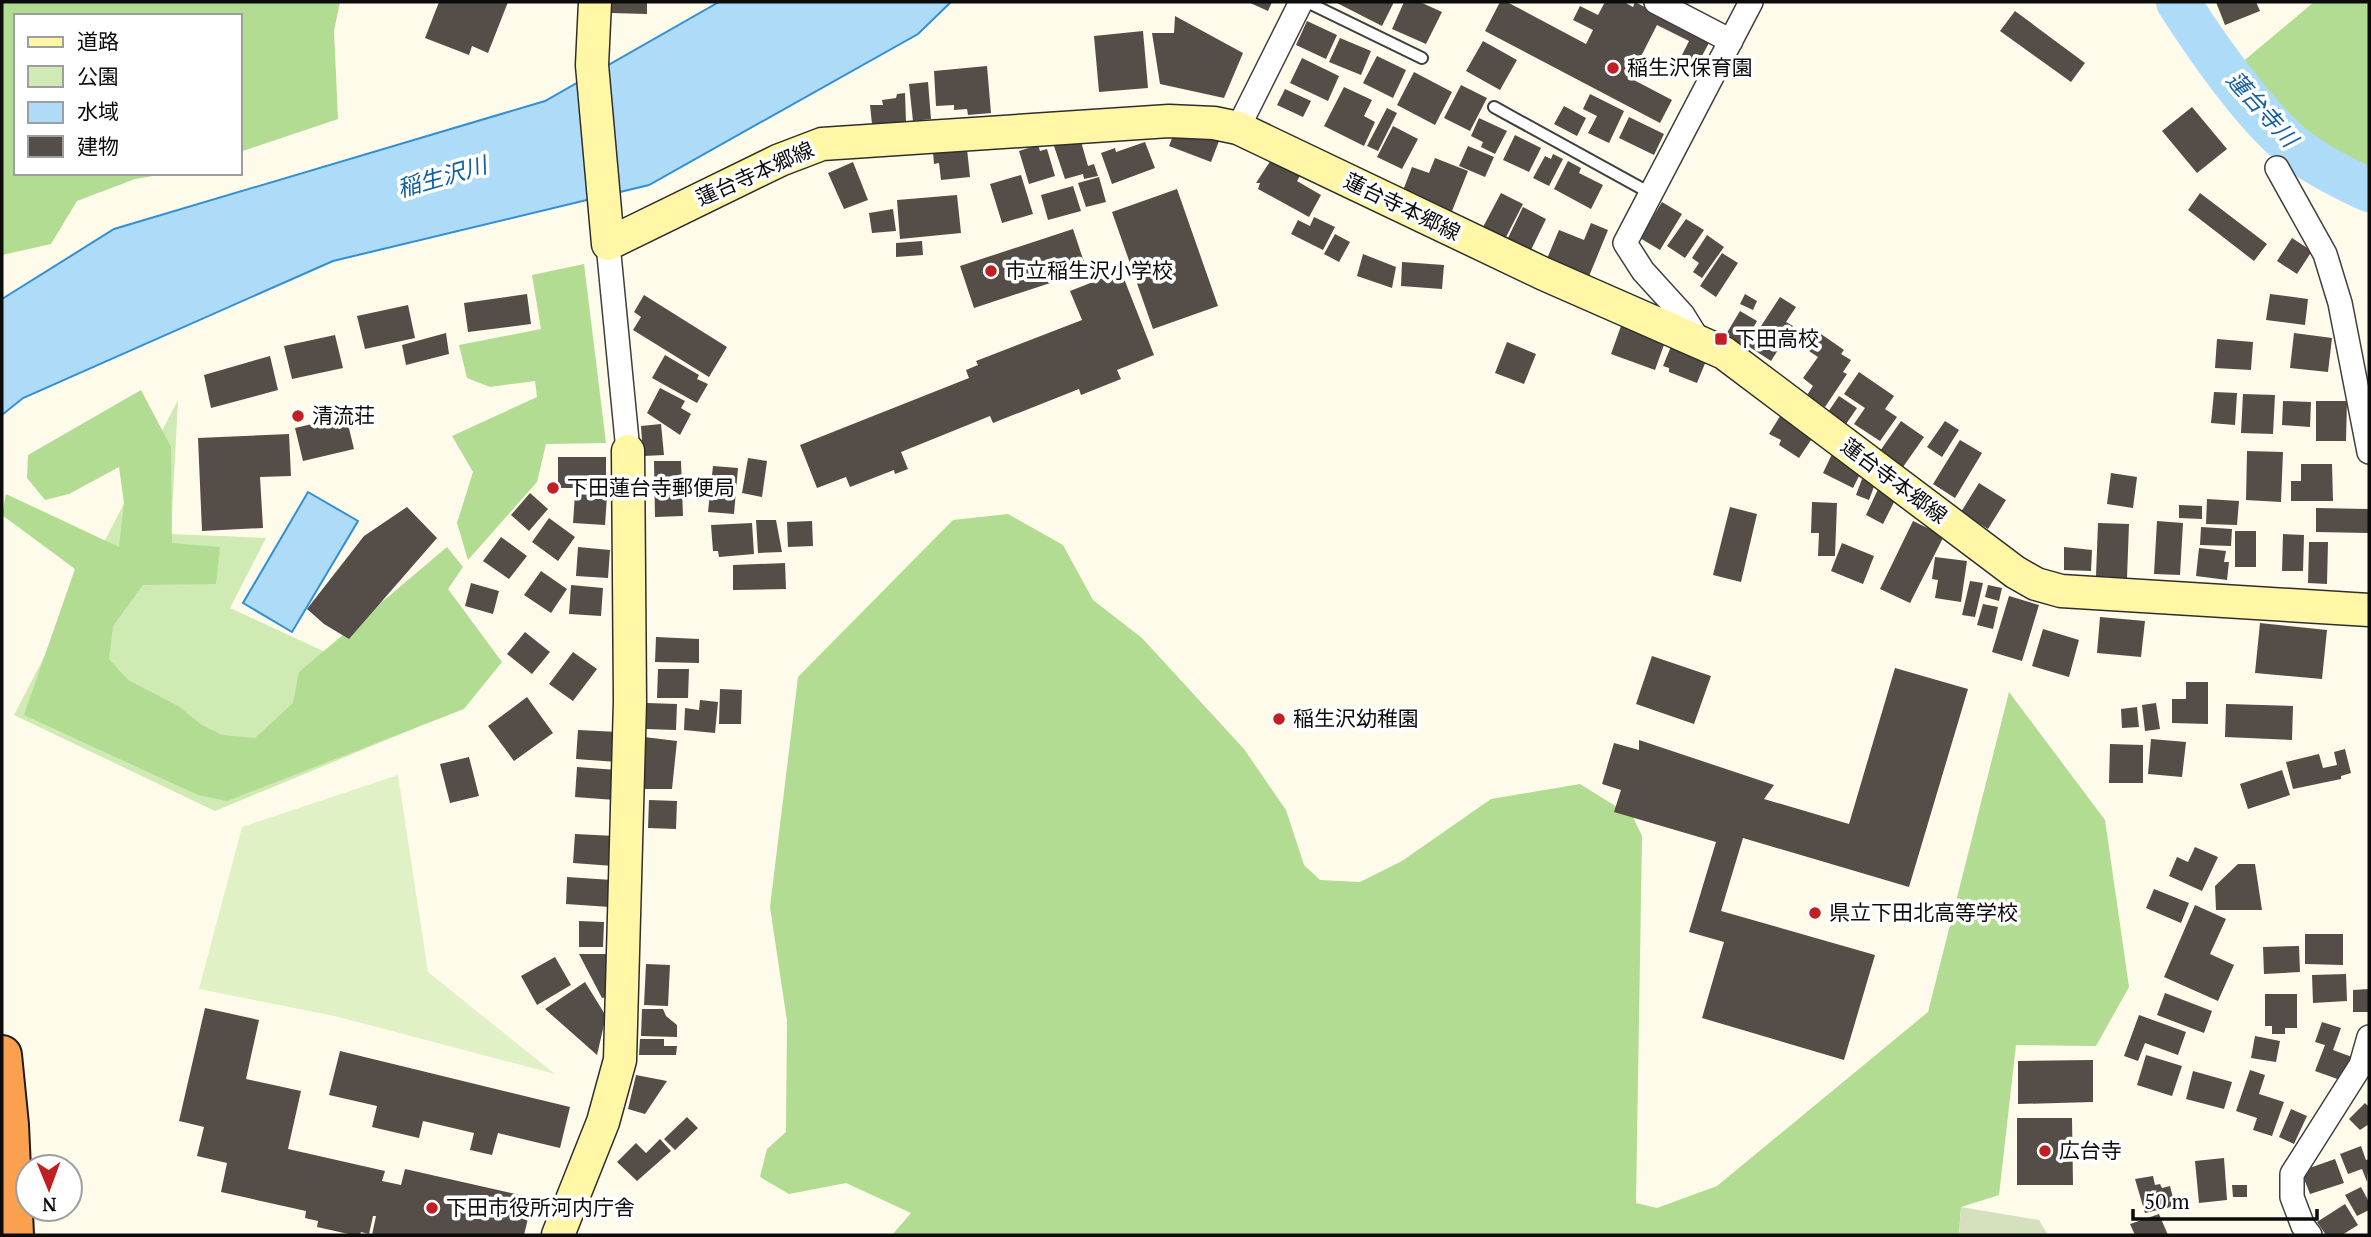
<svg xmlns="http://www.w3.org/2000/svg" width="2371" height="1237" viewBox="0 0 2371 1237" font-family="'PT Serif','Noto Sans JP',serif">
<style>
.green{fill:#cfeab3}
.forest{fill:#b2dc92}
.cemetery{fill:#d4e1bc}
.pitch{fill:#e1f1c6}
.water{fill:#aedbf8;stroke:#328fd2;stroke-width:2}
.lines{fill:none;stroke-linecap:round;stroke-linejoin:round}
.river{stroke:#aedbf8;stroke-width:44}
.building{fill:#554d48}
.lane-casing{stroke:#3f3f3f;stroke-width:14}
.street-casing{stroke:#3f3f3f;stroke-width:26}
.secondary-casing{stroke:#2e2e2e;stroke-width:35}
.highway-casing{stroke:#1d1d1d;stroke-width:42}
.lane{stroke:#fff;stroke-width:10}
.street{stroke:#fff;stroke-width:23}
.secondary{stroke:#fff7a6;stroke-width:32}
.highway{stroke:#faa04e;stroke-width:38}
.poi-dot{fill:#c01f24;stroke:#fff;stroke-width:2.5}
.labels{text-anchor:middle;stroke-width:7;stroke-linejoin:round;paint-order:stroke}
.poi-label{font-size:21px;fill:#0c0c0c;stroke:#fff;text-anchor:start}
.street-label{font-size:21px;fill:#0c0c0c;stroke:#fff}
.water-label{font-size:23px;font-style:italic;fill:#1160a2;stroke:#fff}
</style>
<rect width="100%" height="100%" fill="#fffbeb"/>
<!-- green -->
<path class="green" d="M178,400L171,534L266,538L230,608L338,658L420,726L215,811L14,715Z"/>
<!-- forest -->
<path class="forest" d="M2,2H340L334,31L338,119L240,152V16H16V173H172L135,179L77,201L51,244L2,255Z
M2314,2H2369V177C2315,157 2277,106 2240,64Z
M584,264L606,443L546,444L537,482L468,560L457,523L473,472L452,436L537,397L535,381L490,387L467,378L459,345L541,329L532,275Z
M141,390L171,447L172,543L220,547L216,584L143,585L113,626L109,659L128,680L178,706L202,725L222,735L255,738L293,703L299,672L447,547L463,567L448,589L502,662L464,709L227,801L198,795L24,715L75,569L2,515L6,494L119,547L124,503L119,467L69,494L45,500L27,478L28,455Z
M1008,514L1063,545L1093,600L1142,638L1244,749L1286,810L1304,865L1320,880L1360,882L1402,861L1491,799L1580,784L1633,817L1642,836L1636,1203L1657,1208L1717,1186L1928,1012L2009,692L2105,820L2129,987L2096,1046L2016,1045L1999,1195L1961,1207L1959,1235H892L911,1213L846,1183L789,1194L760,1177L767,1149L786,1132L787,1021L770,907L798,677L953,520Z"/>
<!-- cemetery -->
<path class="cemetery" d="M1961,1207L2039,1220L2048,1235H1959Z"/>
<!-- pitch -->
<path class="pitch" d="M398,775L428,972L555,1074L339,1017L199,989L242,827Z"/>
<!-- water -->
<path class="water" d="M719,2H951L918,34L649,185L333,261L23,398L2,415V299L114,229L545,101Z
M308,492L358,521L292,632L243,603Z"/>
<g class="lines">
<!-- river -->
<path class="river" d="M2178,2C2207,47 2260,124 2303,154C2323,168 2347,180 2369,190"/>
</g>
<!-- building -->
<path class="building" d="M439,2H508L488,53L472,46L469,55L425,38Z
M610,2H647V14L610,13Z
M1248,2H1272L1268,11Z
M1335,2H1394L1382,26Z
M1404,2H1420L1442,12L1426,44L1392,29Z
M1500,2H1507L1586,44L1593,30L1573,20L1580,6L1598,15L1605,2H1624L1633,7L1635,2L1710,41L1696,67L1680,59L1689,41L1657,25L1630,78L1672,100L1660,123L1485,31Z
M2216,2H2256L2260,11L2225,25Z
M2015,11L2085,63L2071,82L2000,31Z
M1175,16L1243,53L1224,98L1160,84L1152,33H1174Z
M1307,21L1337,35L1326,59L1296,45Z
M1143,31L1148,88L1099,92L1094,36Z
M1340,38L1371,51L1361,75L1329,62Z
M1483,41L1517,60L1500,90L1466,71Z
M1377,56L1406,70L1393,98L1363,83Z
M1302,58L1339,76L1328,101L1290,83Z
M987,66L991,113L968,115L967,109L954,110V105L936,106L934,71Z
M1414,72L1452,92L1435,125L1397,105Z
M928,82L931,119L913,121L909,84Z
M1461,85L1487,98L1470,131L1444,118Z
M1344,87L1372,100L1364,116L1375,122L1364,146L1324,126Z
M1285,89L1311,101L1303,117L1277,105Z
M905,93L906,122L872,124L870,105H883L882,100L896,98L897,94Z
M1590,94L1624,111L1609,143L1588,133L1597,116L1583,109Z
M1564,106L1586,118L1577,136L1554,124Z
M2192,107L2227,149L2197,173L2162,131Z
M1387,108L1397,113L1378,151L1367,146Z
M1629,117L1664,134L1654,155L1619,138Z
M1479,118L1507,131L1495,154L1481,147L1483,142L1471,136Z
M1177,125L1219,141L1211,162L1169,146Z
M1393,126L1418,139L1402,169L1377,157Z
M1515,135L1541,148L1529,172L1503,160Z
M1080,138L1088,166L1094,164L1098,176L1084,179L1083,174L1065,179L1054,146Z
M1145,142L1155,168L1112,184L1101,153L1115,148L1116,152Z
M1038,145L1040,151L1047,149L1055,176L1029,184L1019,151Z
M1468,146L1494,157L1485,177L1459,166Z
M967,149L970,177L941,180L939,163L934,164L933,152Z
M1553,154L1563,159L1549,186L1533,178L1545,156L1551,159Z
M1435,158L1468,171L1448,221L1402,193L1412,167L1429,173Z
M1271,160L1300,176L1297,181L1321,195L1309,217L1258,189L1260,183H1256Z
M1568,161L1581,168L1579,173L1603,185L1591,209L1554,189Z
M853,162L868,200L844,209L828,173Z
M1021,175L1033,214L1002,223L990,184Z
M1099,177L1106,202L1086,207L1078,183Z
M1073,186L1081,211L1048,220L1041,195Z
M1177,189L1218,306L1153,329L1112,212Z
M1501,193L1523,204L1505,239L1483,227Z
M2200,193L2267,244L2254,261L2188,210Z
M957,195L961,233L900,239L897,200Z
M1662,202L1682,214L1660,250L1640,238Z
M1523,207L1546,219L1530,252L1507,240Z
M893,209L896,231L872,233L869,213Z
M1314,217L1335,227L1323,250L1291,234L1298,220L1310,226Z
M1686,219L1704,230L1685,258L1667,246Z
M1591,223L1608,230L1585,286L1546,261L1559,230L1584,240Z
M1073,229L1087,271L974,308L960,266Z
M1335,234L1350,242L1339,262L1324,254Z
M1707,235L1724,247L1702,278L1693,272L1699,263L1692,258Z
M2292,238L2312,251L2297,274L2277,261Z
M922,241L923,255L896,257V243Z
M1722,253L1738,263L1716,297L1700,286Z
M1363,254L1396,267L1392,288L1357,276Z
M1402,262L1444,265L1442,289L1401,286Z
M1121,271L1154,355L1117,370L1121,379L1081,395L1079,389L993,423L990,416L901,452L908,469L895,474L894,470L850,487L846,477L817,488L800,445L969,378L966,370L978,365L976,361L1082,320L1070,291Z
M527,294L531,324L468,332L464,303Z
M1745,294L1757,301L1753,310L1740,304Z
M2270,294L2308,299L2305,325L2266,320Z
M644,295L727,347L709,377L633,330L641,317L634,312Z
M1780,297L1796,307L1786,322L1793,326L1771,361L1748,346Z
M408,305L415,338L365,349L357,316Z
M1740,311L1757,321L1743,346L1725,336Z
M1621,326L1665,342L1655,370L1611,354Z
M446,333L449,354L406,365L402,345Z
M2294,333L2332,338L2328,372L2290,368Z
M1821,334L1844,350L1841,354L1851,360L1843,372L1847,374L1825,407L1807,395L1813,386L1803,378L1818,357L1809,351Z
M335,335L343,368L292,379L284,346Z
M2217,339L2253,342L2251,370L2215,368Z
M1507,342L1536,354L1524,384L1495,373Z
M1672,344L1706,361L1697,383L1669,372V368L1663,366Z
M665,355L699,375L697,379L708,384L697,403L652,378Z
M270,356L278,390L211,408L204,375Z
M1859,372L1894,396L1885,409L1897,417L1880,441L1854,424L1865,408L1844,394Z
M660,388L685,401L681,408L691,414L680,435L647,413Z
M2214,392L2237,393L2235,425L2211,423Z
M2243,394L2275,395L2273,434L2241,433Z
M1839,396L1857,408L1844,427L1826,415Z
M2283,401L2311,402L2310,427L2282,425Z
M2316,401H2347L2346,441H2316Z
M1782,413L1815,434L1799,458L1779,445L1781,440L1769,434Z
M346,416L354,449L303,461L295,428Z
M1901,421L1924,437L1903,467L1880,451Z
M1945,421L1959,430L1942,457L1927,447Z
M661,424L664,455L643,456L641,426Z
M289,434L291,476L260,477L263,528L202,531L198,438Z
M1960,440L1982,453L1955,498L1933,484Z
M2247,451L2283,452L2281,502L2246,500Z
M1832,454L1862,470L1853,488L1823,473Z
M558,457H606V488H558Z
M748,458L767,461L762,497L742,493Z
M654,461H681L683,516L655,517Z
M2301,464H2332L2333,501H2291V481H2301Z
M713,466L738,468L734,514L708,512Z
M2111,473L2137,477L2133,508L2107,504Z
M1862,479L1875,484L1869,500L1856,495Z
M1979,483L2006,500L1988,529L1961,512Z
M1879,487L1897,496L1883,524L1866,515Z
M530,493L548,509L529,531L511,515Z
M575,494L607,496L605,525L573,523Z
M2207,499L2239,501L2237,525L2206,524Z
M1812,502L1837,503L1835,556H1818L1819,533H1811Z
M2179,505L2202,506V519L2179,518Z
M407,507L437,538L349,639L324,624L307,609L364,536Z
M1730,507L1757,514L1741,582L1713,575Z
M2316,508L2368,509V533L2316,532Z
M549,518L575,537L558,561L532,542Z
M756,520H776L782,552L758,553Z
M812,521L813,546L788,547L787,522Z
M1913,521L1944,536L1910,603L1880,589Z
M2157,521L2183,523L2180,575L2154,574Z
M752,523L754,554L719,557L718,551H713L711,525Z
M2098,523L2129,524L2127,578L2096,576Z
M2201,527L2232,529L2231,546L2200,545Z
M2235,531H2256V567H2235Z
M2283,534L2304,535L2303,571H2282Z
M501,537L527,556L509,579L483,561Z
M2309,542H2328L2327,584L2308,583Z
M1842,543L1874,556L1863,584L1831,571Z
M578,547L610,550L608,578L576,576Z
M2064,547L2092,550L2091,571L2064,570Z
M2199,548L2226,551L2224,562H2229L2227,580L2196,576Z
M1935,557L1967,561L1961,602L1935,598L1938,580L1932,579Z
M785,563L786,589L733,590V565Z
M541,571L567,589L551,613L524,595Z
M1970,581L1983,583L1975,617L1962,615Z
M471,583L499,591L493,614L465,606Z
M571,585L603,588L601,616L569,614Z
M1988,585L2002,588L1999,601L1985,597Z
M2009,596L2039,605L2022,661L1992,652Z
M1983,604L1998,607L1993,629L1977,625Z
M2100,617L2145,621L2141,657L2097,653Z
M2260,623L2327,630L2322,679L2255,673Z
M2043,629L2079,640L2069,677L2032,666Z
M525,632L550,652L532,674L507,654Z
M656,637L699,639V663L655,662Z
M573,652L597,669L573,701L549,684Z
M1652,656L1711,676L1694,724L1636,704Z
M1895,668L1968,689L1909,887L1743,838L1721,911L1875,955L1844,1060L1702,1018L1724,942L1689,932L1716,842L1614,812L1621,790L1602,784L1614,743L1639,750V740L1774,785L1764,799L1849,824Z
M658,669H689L688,698H657Z
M2186,682H2208V724L2172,723V699H2186Z
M720,689L742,690L741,724H719Z
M527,697L553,733L514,761L488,726Z
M700,700L718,702L715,733L684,730L685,708L699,710Z
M647,703L677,704L676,730L646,729Z
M2156,703L2160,729L2145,731L2142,705Z
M2226,704L2293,706L2292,740L2225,737Z
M2137,707L2139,727L2122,728L2121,709Z
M578,730L618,732L617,762L576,759Z
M644,737L677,741L672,789H641Z
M2151,739L2186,742L2182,777L2148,774Z
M2110,744L2143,745V783H2109Z
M2345,749L2351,773L2341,776V779L2293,789L2286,762L2319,754L2323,768L2337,765L2334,752Z
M469,757L479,796L450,803L440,764Z
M577,767L617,770L615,800L575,797Z
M2282,770L2290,795L2248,809L2240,784Z
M649,800L677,801L676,829L648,828Z
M575,834L615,836L613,866L573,863Z
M2195,847L2218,857L2202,891L2169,876L2177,857L2188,862Z
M2238,864H2255L2262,910H2216L2215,886Z
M567,877L612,880L610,907L566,904Z
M2154,889L2189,903L2181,923L2146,908Z
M2195,905L2226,919L2210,954L2234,965L2218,1001L2164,977Z
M579,921L604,922L603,947H579Z
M2305,934H2343V965L2305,964Z
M2299,946L2300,972L2264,974L2263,947Z
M579,954H616L614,996L602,998Z
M555,957L571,985L537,1005L521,976Z
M646,964L670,965L668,1006L644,1005Z
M2346,974L2347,1001L2313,1003L2312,975Z
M585,982L606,1016L597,1055L545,1009Z
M2369,989V1012H2353V990Z
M2165,993L2212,1011L2204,1033L2157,1015Z
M2265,994H2297V1028H2285V1034H2272V1026H2265Z
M205,1008L259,1020L246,1079L301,1091L288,1149L385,1171L382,1181L401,1185L405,1169L533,1198L524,1235H372L376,1216H373L369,1234L361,1232L360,1235H353L317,1227L318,1221L305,1218L306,1211L221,1192L227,1163L197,1156L204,1127L179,1121Z
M642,1009H663L666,1016L677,1025V1037L641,1036Z
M2139,1015L2186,1032L2178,1055L2145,1043L2138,1061L2124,1056Z
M2322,1022L2341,1028L2333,1050L2352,1057L2343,1081L2315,1071L2325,1045L2315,1042Z
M2255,1036L2280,1041L2276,1062L2251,1058Z
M640,1039H664V1046H677L676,1055H639Z
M340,1051L570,1107L560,1148L498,1133L492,1155L470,1150L474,1133L423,1121L419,1138L372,1127L377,1106L329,1095Z
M2146,1055L2182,1066L2172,1096L2137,1085Z
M2093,1060V1102L2018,1104V1061Z
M2250,1070L2265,1075L2259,1094L2284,1102L2272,1136L2253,1130L2257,1118L2236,1111Z
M2193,1071L2232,1082L2224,1109L2186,1099Z
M636,1075L667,1081L645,1114L628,1109Z
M2365,1103L2369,1107V1124L2360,1130L2349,1119Z
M2291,1109L2307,1116L2294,1144L2279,1137Z
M687,1117L698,1128L675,1150L664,1139Z
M2017,1118H2072L2073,1185H2017Z
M660,1139L671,1151L637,1181L617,1162L636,1143L646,1153Z
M2361,1146L2366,1160L2369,1159L2367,1182L2362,1169L2348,1174L2340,1154Z
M2224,1158L2227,1200L2199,1203L2195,1161Z
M2335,1159L2344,1183L2310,1194L2301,1171Z
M2153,1176L2155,1185L2160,1184L2162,1188L2170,1186L2175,1206L2145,1213L2135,1179Z
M2232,1185H2247V1197H2233Z
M2361,1187L2369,1202V1210L2357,1216L2345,1195Z
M2345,1204L2358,1225L2342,1235H2326L2317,1222Z
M2159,1214L2168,1235H2135L2130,1224Z"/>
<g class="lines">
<defs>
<path id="lane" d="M1307,2L1422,58
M1494,107L1650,193"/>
<path id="street" d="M1656,2L1731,41
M1238,128L1301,2
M2277,168L2325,254L2340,303L2369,452
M608,244L628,451
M1701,344L1683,315L1643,271L1625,243L1751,2
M2310,1235L2303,1226L2292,1197V1174L2361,1065L2369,1037"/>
<path id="secondary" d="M595,2L592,65L608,244L780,160L822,144L1169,121L1214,123L1238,128L1544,274L1724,353L2015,572L2036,584L2061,591L2369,610
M558,1235L603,1122L620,1060L630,701L628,451"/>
<path id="highway" d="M2,1055L9,1125L14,1235"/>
</defs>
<!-- lane casing -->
<use href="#lane" class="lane-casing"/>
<!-- street casing -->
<use href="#street" class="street-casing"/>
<!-- secondary casing -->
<use href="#secondary" class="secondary-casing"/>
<!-- highway casing -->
<use href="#highway" class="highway-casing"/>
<!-- lane -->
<use href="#lane" class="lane"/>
<!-- street -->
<use href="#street" class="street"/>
<!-- secondary -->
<use href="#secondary" class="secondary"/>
<!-- highway -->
<use href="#highway" class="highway"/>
</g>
<!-- markers -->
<g class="poi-dot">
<circle cx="1613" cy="68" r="7"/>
<circle cx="991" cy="271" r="7"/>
<rect x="1714" y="332" width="14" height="14" rx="3.5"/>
<circle cx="298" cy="416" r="7"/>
<circle cx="553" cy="488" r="7"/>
<circle cx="1279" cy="719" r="7"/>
<circle cx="1815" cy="913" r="7"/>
<circle cx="2045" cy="1151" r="7"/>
<circle cx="432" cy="1208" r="7"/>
</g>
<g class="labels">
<!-- poi labels -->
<g class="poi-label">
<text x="1627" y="75">稲生沢保育園</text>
<text x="1005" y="278">市立稲生沢小学校</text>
<text x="1735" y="346">下田高校</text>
<text x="312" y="423">清流荘</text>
<text x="567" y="495">下田蓮台寺郵便局</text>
<text x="1293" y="726">稲生沢幼稚園</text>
<text x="1829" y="920">県立下田北高等学校</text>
<text x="2059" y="1158">広台寺</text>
<text x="446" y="1215">下田市役所河内庁舎</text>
</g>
<!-- street labels -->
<g class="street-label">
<text transform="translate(755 174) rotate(-24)" y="7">蓮台寺本郷線</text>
<text transform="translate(1402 207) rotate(26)" y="7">蓮台寺本郷線</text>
<text transform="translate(1894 481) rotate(37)" y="7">蓮台寺本郷線</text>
</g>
<!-- water labels -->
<g class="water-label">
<text transform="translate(2262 109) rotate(48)" y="8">蓮台寺川</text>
<text transform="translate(442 177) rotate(-16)" y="8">稲生沢川</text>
</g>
</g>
<!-- border -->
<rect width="2371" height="1237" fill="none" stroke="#0c0c0c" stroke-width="7"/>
<!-- legend -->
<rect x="14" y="14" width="228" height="161" fill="#ffffff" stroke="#9e9e9e" stroke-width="2"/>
<rect x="28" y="37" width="35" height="10" fill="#fff7a6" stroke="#9e9e9e" stroke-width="2"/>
<text x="77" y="49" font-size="21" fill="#0c0c0c">道路</text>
<rect x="28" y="66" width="35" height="21" fill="#cfeab3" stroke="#9e9e9e" stroke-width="2"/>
<text x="77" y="84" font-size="21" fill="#0c0c0c">公園</text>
<rect x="28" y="102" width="35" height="21" fill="#aedbf8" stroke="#9e9e9e" stroke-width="2"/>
<text x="77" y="119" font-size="21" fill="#0c0c0c">水域</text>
<rect x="28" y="136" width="35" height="21" fill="#554d48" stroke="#9e9e9e" stroke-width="2"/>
<text x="77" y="154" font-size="21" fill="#0c0c0c">建物</text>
<!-- north arrow -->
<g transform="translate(49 1188) rotate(179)"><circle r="33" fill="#ffffff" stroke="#9e9e9e" stroke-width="2"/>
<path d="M0-5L12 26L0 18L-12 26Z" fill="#c01f24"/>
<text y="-10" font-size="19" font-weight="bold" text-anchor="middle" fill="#0c0c0c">N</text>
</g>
<!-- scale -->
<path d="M2133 1209v10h184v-10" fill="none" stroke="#0c0c0c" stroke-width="3.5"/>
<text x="2144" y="1209" font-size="21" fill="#0c0c0c" stroke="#ffffff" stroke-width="5" paint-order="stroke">50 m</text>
</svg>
